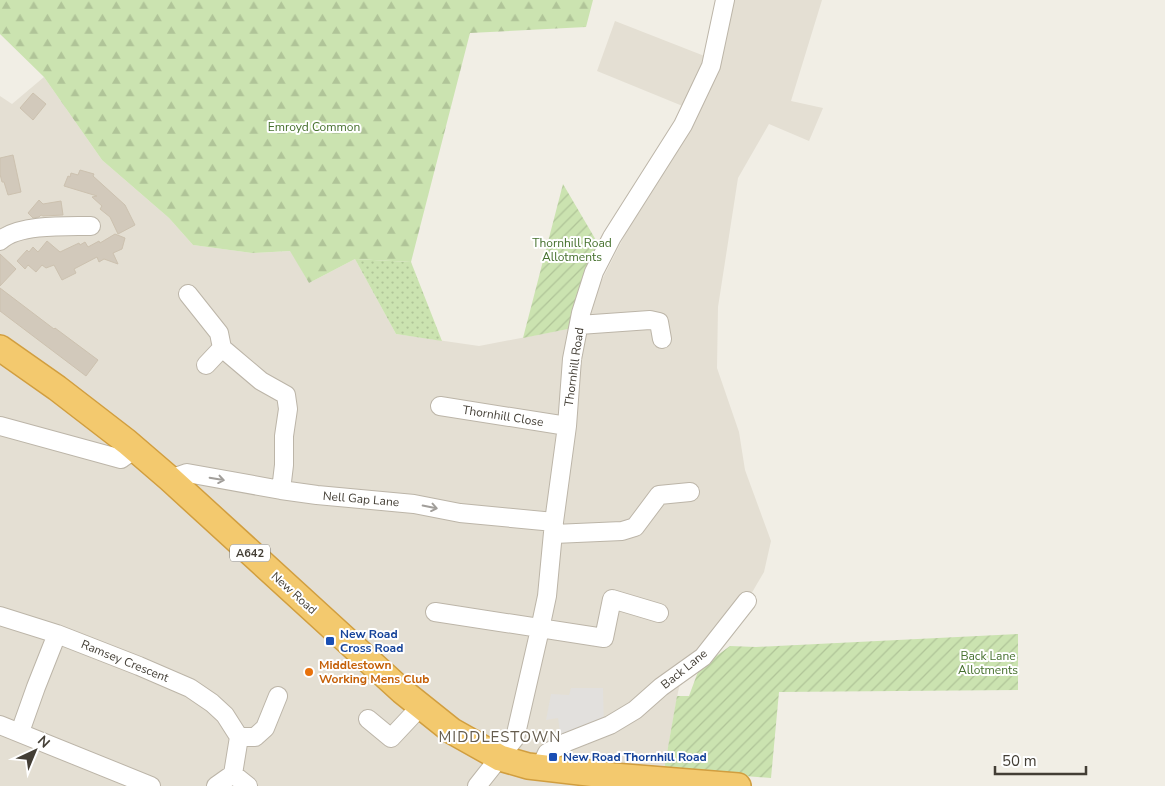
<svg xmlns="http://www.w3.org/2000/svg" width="1165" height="786" viewBox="0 0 1165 786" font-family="'Nunito Sans',sans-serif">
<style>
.residential{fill:#e4dfd3}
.grass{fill:url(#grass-dots)}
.forest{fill:url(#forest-firs)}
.garden{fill:url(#garden-furrows)}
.parking{fill:#e2e0dd}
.building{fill:#d2c9bb;stroke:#ccc1af}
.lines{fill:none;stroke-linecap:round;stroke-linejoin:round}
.minor-casing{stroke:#bcb5a8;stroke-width:20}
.highway-casing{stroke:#d19e3f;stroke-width:28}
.minor{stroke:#fff;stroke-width:18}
.highway{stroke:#f3c96e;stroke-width:25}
.oneway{stroke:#a19e9a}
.transit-dot{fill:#1a4fb4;stroke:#fff;stroke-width:2}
.food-dot{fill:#e8710a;stroke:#fff;stroke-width:2}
.labels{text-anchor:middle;stroke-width:4;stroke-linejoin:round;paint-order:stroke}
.shield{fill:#fff;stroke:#7b7872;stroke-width:1}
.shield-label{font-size:11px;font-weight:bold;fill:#433e35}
.park-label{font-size:12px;fill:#45702d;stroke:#fff}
.street-label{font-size:12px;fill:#433e35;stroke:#fff}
.transit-label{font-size:12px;font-weight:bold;fill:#164399;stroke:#fff;text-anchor:start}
.food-label{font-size:12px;font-weight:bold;fill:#c56008;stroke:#fff;text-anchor:start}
.quarter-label{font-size:15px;letter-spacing:1px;fill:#655c4d;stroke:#fff}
</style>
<defs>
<pattern id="grass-dots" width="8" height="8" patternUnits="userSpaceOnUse" patternTransform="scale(1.25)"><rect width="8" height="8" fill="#cbe3b0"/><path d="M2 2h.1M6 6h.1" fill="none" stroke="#b0c498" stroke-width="1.8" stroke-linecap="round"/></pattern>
<pattern id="forest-firs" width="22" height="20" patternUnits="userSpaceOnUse" patternTransform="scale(1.25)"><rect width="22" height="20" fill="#cbe3b0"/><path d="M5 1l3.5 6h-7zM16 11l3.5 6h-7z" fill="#b0c498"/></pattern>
<pattern id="garden-furrows" width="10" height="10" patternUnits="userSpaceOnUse" patternTransform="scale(1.25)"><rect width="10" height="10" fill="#cbe3b0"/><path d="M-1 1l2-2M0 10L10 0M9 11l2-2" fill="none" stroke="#b0c498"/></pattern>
</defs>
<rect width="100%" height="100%" fill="#f1eee5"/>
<!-- residential -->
<path class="residential" d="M725,0H822L791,101L823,108L809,141L769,124L738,178L718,307L717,368L739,432L745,470L771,541L764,572L747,601L685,665L678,692L664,770L654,786H0V96L12,104L44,77L102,160L169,218L193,245L252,253L291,251L309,283L355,259L396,334L479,346L573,328L579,325L639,207L685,107L597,71L615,21L707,57Z"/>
<!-- grass -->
<path class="grass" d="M355,259L411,262L442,341L396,334Z"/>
<!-- forest -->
<path class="forest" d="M0,0H593L586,27L470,33L411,262L355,259L309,283L290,251L252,253L193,245L169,218L102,160L44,77L0,34Z"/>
<!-- garden -->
<path class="garden" d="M563,184L600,247L573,328L523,338Z
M1018,634V690L779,692L771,778L664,770L677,696H689L699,669L730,646L756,647Z"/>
<!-- parking -->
<path class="parking" d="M571,688H603L604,731L562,748L558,718L546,720L551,694L569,695Z"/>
<!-- building -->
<path class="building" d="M33,93L46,104L33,120L20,108Z
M13,155L21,192L8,195L4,182H2L0,174V158Z
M80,170L94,174L93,176L125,205L135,225L118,234L110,217L100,209L102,206L92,197L97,196L64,186L68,176L70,177L71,173L78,175Z
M39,200L43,204L61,201L63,215L43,216L41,215L39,217L33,218L28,213Z
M115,234L125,238L122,249L113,253L118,264L104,259L99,262L97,257L74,269L76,273L62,280L54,265L46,268L42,265L36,272L28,265L25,269L17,261L27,250L29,252L33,247L38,252L47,241L60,252L79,243L80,245L85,242L88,247L99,241L100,243Z
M0,254L16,269L0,286Z
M0,288L54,329L55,328L98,360L86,376L0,311Z"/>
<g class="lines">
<defs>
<path id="minor" d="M0,241C17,224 67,226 91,226
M188,294L219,333L222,348L261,381L286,395L288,409L284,436V465L281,490
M579,325L650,320L659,322L662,339
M206,365L222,348
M440,406L567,426
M0,426L121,459L135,449
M170,479L187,473L281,490L317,495L414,504L460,513L554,522
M554,534L622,531L635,527L659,495L690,492
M435,612L604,638L612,599L659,613
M0,616L57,634
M368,719L391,738L421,706
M0,725L151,786
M20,732L36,687L57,634L139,666L190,688L212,703L225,715L239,737L233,774
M239,737H255L265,728L278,696
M540,768L547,753L567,742L610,725L635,710L661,687L703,657L747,601
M216,786L233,774L248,786
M477,786L515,738L540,629L547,596L554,522L567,426L572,359L581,313L594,272L612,237L683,125L711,66L725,0"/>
<path id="highway" d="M0,348L57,388L127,442L170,479L402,691L452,731L500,758L528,766L613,776L738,786"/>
</defs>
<!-- minor casing -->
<use href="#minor" class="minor-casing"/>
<!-- highway casing -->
<use href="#highway" class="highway-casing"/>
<!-- minor -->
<use href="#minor" class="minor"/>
<!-- highway -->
<use href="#highway" class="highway"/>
</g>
<!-- one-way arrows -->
<defs><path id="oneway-shaft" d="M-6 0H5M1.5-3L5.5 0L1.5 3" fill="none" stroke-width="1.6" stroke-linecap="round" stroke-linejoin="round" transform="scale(1.25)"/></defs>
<g class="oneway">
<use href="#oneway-shaft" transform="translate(217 479) rotate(10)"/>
<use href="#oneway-shaft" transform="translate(430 507) rotate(11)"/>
</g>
<!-- markers -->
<g class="transit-dot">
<rect x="325" y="636" width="10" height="10" rx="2.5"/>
<rect x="548" y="752" width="10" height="10" rx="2.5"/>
</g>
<circle class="food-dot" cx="309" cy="672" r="5"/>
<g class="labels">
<!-- shield labels -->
<rect class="shield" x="230" y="544.5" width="40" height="17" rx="4"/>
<g class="shield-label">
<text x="250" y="557">A642</text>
</g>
<!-- park labels -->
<g class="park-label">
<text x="314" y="131">Emroyd Common</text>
<text x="572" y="247">Thornhill Road<tspan x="572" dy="14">Allotments</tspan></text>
<text x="988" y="660">Back Lane<tspan x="988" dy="14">Allotments</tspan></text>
</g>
<!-- street labels -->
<g class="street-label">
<text transform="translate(574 367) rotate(-82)" y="4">Thornhill Road</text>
<text transform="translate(503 416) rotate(9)" y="4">Thornhill Close</text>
<text transform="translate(361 499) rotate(5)" y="4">Nell Gap Lane</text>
<text transform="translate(294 593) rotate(42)" y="4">New Road</text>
<text transform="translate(125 661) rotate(22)" y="4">Ramsey Crescent</text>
<text transform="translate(684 669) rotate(-39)" y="4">Back Lane</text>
</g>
<!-- transit labels -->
<g class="transit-label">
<text x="340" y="638">New Road<tspan x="340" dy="14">Cross Road</tspan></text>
<text x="563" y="761">New Road Thornhill Road</text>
</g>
<!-- food labels -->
<g class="food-label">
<text x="319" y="669">Middlestown<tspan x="319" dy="14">Working Mens Club</tspan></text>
</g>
<!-- quarter labels -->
<g class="quarter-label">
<text x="500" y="742">MIDDLESTOWN</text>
</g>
</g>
<!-- north arrow -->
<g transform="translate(35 751) rotate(44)" stroke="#ffffff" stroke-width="4" paint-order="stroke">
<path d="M0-4L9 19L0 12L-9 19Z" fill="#433e35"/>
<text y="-8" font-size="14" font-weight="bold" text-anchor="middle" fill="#433e35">N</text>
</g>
<!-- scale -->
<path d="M995 766v8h91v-8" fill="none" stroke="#433e35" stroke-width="2.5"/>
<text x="1002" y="766" font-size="15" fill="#433e35" stroke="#ffffff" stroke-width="4" paint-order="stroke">50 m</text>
</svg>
